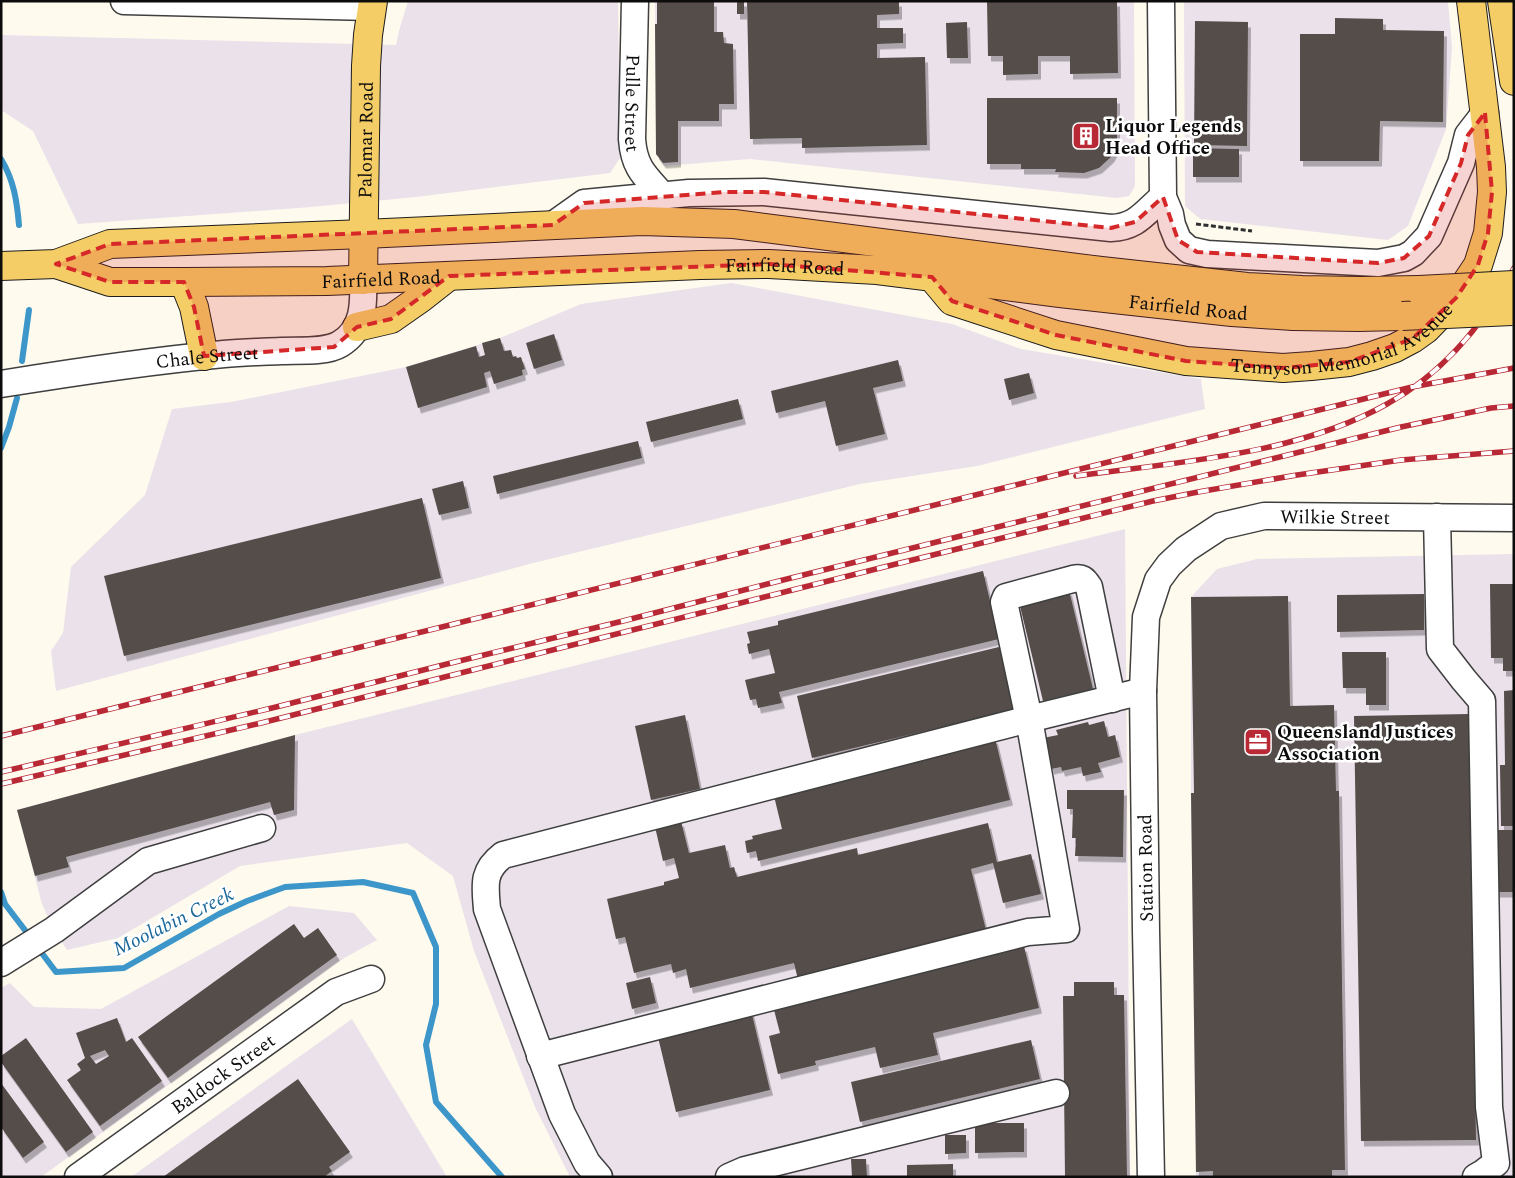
<svg xmlns="http://www.w3.org/2000/svg" width="1515" height="1178" viewBox="0 0 1515 1178" font-family="Spectral,serif">
<style>
.industrial{fill:#eae1eb}
.lines{fill:none;stroke-linecap:round;stroke-linejoin:round}
.stream{stroke:#3c96c9;stroke-width:6}
.building{fill:#554d49;fill-rule:evenodd;filter:url(#shadow)}
.minor-casing{stroke:#3f3f3f;stroke-width:29}
.major-casing{stroke:#1d1d1d;stroke-width:30}
.path{stroke:#2e2e2e;stroke-width:3;stroke-dasharray:5 2.5;stroke-linecap:butt}
.minor{stroke:#fff;stroke-width:26}
.major{stroke:#f5cd66;stroke-width:28}
.rail-casing{stroke:#b82935;stroke-width:5.5}
.rail{stroke:#fff;stroke-width:4;stroke-dasharray:11;stroke-linecap:butt}
.major-bridge-casing{stroke:#1d1d1d;stroke-width:30;stroke-linecap:butt}
.major-bridge{stroke:#f5cd66;stroke-width:28}
.marked{fill:#d62828;fill-opacity:0.2;stroke:#d62828;stroke-width:4;stroke-dasharray:10 6;stroke-linejoin:round}
.labels{text-anchor:middle;stroke-width:5;stroke-linejoin:round;paint-order:stroke}
.street-label{font-size:19px;fill:#0c0c0c;stroke:#fff}
.poi-label{font-size:19px;font-weight:bold;fill:#0c0c0c;stroke:#fff;text-anchor:start}
.water-label{font-size:20px;font-style:italic;fill:#1a679a;stroke:#fff}
</style>
<defs>
<filter id="shadow"><feDropShadow dx="3" dy="5.5" stdDeviation="0" flood-color="#0004"/></filter>
</defs>
<rect width="100%" height="100%" fill="#fefaed"/>
<!-- industrial -->
<path class="industrial" d="M408,1H618L620,158L610,173L416,197L311,207L78,224L33,131L1,110V35L396,45L399,31Z
M655,1H1134L1135,186L1129,196L1117,198L750,159L664,166L656,154Z
M1184,1H1448L1452,48L1446,129L1408,226L1388,240L1200,219L1185,206Z
M731,283L952,324L1021,349L1201,379L1205,409L977,466L860,484L533,563L56,691L51,651L63,633L71,567L145,495L172,409L231,402L406,367L500,338L581,304Z
M1125,529L1130,1177H570L535,1107L474,951L453,876L407,843L240,866L118,938L67,950L54,930L42,904L17,810L295,735Z
M1514,554V1177H1196L1191,793V597L1217,569L1257,559Z
M289,906L354,913L377,940L344,958L41,1177H1V988L10,983L34,1007L101,1009Z
M352,1019L447,1177H131Z"/>
<g class="lines">
<!-- stream -->
<path class="stream" d="M1,159C14,180 17,202 19,225
M22,361L29,310
M1,448L9,427L17,398
M1,892L5,904L31,938
M38,948L56,972L124,968L219,914L247,901L285,887L363,882L413,893L436,947V1004L426,1045L436,1102L502,1177"/>
</g>
<!-- building -->
<path class="building" d="M657,1H714V32H723L724,43L733,44L734,104H719V121H678V162L663,163L656,154L655,24H657Z
M737,1H744V14H737Z
M747,1H899V14L877,15V28H903V43L877,44V58L925,57L927,145L802,148V138L750,139Z
M987,1H1117L1118,73L1070,74V56H1038V74L1003,75V56H988Z
M1335,18L1383,19V30L1444,31L1443,122L1380,121L1379,161H1300V34H1335Z
M1195,21L1248,22L1247,146L1194,145Z
M967,22L968,58H947L946,23Z
M987,98H1117V141L1115,150L1111,157L1099,168L1084,173L1055,172L1056,169H1021V164H987Z
M1193,148L1239,149V177H1193Z
M554,334L562,360L534,369L526,343Z
M500,338L504,351L511,350L513,357L516,356L517,358L521,357L525,369L522,370L523,375L494,384L490,371L484,373L487,387L418,408L406,367L476,346L479,357L485,355L482,343Z
M898,360L903,381L873,388L885,434L836,446L825,401L776,413L771,391Z
M1029,373L1034,393L1009,400L1004,379Z
M738,399L743,419L651,442L646,422Z
M638,441L642,458L497,494L493,476Z
M463,481L469,508L439,515L432,489Z
M422,498L441,578L124,656L104,576Z
M983,571L999,639L779,692L782,703L758,708L756,699L750,700L745,680L775,673L769,649L749,654L747,644L750,643L747,632L778,625V621Z
M1490,584H1514V671H1503V658H1491Z
M1069,590L1093,689L1043,701L1019,602Z
M1424,594V630L1337,632V595Z
M1288,596L1290,706L1334,705L1336,791H1339L1345,1170H1332V1177H1213V1171L1196,1172L1191,793H1194L1191,597Z
M1003,646L1018,709L812,758L797,696Z
M1342,652H1386V705H1366V688H1343Z
M1514,690V826H1501L1500,765H1505L1504,691Z
M1469,714L1476,1140L1361,1141L1354,716Z
M685,715L700,789L651,800L635,726Z
M1104,721L1108,737L1115,735L1120,757L1098,763L1101,772L1083,776L1081,767L1062,771L1061,767L1051,769L1043,738L1058,735L1056,730L1088,722L1089,725Z
M295,735L294,810L274,815L270,802L66,857L69,867L35,876L17,810Z
M995,738L1010,800L758,861L756,851L747,853L745,841L753,839L752,836L782,829L773,792Z
M1067,790H1124L1123,857L1075,856L1076,838H1072L1073,809H1067Z
M681,821L689,853L725,845L730,868L734,867L737,877L857,848L858,855L988,823L997,862L1031,854L1041,894L1003,903L993,863L971,869L987,934L799,984L794,963L690,988L686,969L673,973L671,964L634,973L625,937L616,939L607,899L664,885V882L679,878L674,858L663,861L655,827Z
M1492,830H1514V892H1493Z
M294,924L304,938L318,928L337,955L168,1078L138,1037Z
M1024,946L1039,1008L933,1033L938,1055L880,1068L875,1047L815,1061L816,1065L778,1074L769,1036L780,1033L773,1006Z
M650,977L656,1003L632,1009L626,983Z
M1074,982H1114V995H1124L1127,1177H1065L1063,996H1074Z
M751,1010L770,1090L676,1112L657,1033Z
M117,1018L126,1042L132,1038L162,1081L100,1126L67,1080L81,1070L77,1064L85,1058L76,1033ZM105,1050L109,1056L96,1064L90,1056Z
M26,1038L93,1132L66,1152L1,1062V1056Z
M1031,1040L1040,1079L860,1122L851,1082Z
M298,1079L350,1152L329,1167L332,1171L324,1177H163Z
M1,1083L44,1142L23,1158L1,1127Z
M975,1123H1024V1152L975,1153Z
M945,1135H966V1153L945,1154Z
M851,1159H866L867,1177H852Z
M953,1164V1177H907V1165Z"/>
<g class="lines">
<defs>
<g id="minor">
<path d="M124,1L371,7"/>
<path id="s1" d="M635,1L632,139C634,167 644,175 662,195"/>
<path d="M1161,1L1163,197L1170,214L1172,225L1178,240L1189,250L1207,254L1378,263L1404,258L1413,253L1429,236L1461,163L1468,135L1485,113"/>
<path d="M553,225L584,203L689,193L764,192L1111,228C1137,227 1144,213 1163,197"/>
<path id="s2" d="M1,384C75,372 149,361 224,354C243,352 262,352 281,351C298,350 325,353 340,344C364,330 364,304 363,280"/>
<path d="M1437,517L1440,649L1464,680L1482,701L1489,1107L1496,1163L1483,1173L1476,1177"/>
<path d="M1,963L54,930L148,861L262,828"/>
<path d="M540,1056L1028,932L1066,929L1029,719L1004,602L1006,597L1073,579C1082,577 1084,579 1089,587L1112,699"/>
<path id="s3" d="M78,1177L336,992L371,979"/>
<path d="M599,1177L587,1163L562,1114L487,909C485,885 482,871 503,855L1029,719L1143,691"/>
<path d="M729,1177L745,1170L1056,1093"/>
<path id="s4" d="M1151,1177L1146,931L1143,691L1146,617L1158,580L1169,565L1186,549L1221,526L1264,516L1514,518"/>
</g>
<g id="major">
<path d="M1502,1L1514,81"/>
<path id="s5" d="M56,264L110,282H184L327,281L700,265L769,264L877,270L1060,293L1232,312L1293,316L1358,317L1402,316"/>
<path d="M1,266L56,264L110,244L364,234L642,221L734,224L1101,271L1247,287L1302,290L1361,291L1419,290"/>
<path id="s6" d="M932,277L952,301L1056,335L1186,361L1283,368L1311,366L1349,362L1372,356L1395,348L1412,339L1426,329L1456,298L1478,265L1488,233L1492,192L1491,167L1471,1"/>
<path id="s7" d="M363,280L366,66L368,35L373,1"/>
<path d="M184,282L194,307L204,356"/>
<path d="M357,327L391,319L421,298L449,276"/>
</g>
</defs>
<!-- minor casing -->
<use href="#minor" class="minor-casing"/>
<!-- major casing -->
<use href="#major" class="major-casing"/>
<!-- path -->
<path class="path" d="M1196,224L1252,231"/>
<!-- minor -->
<use href="#minor" class="minor"/>
<!-- major -->
<use href="#major" class="major"/>
<defs>
<path id="rail" d="M1076,476C1177,462 1297,455 1387,404C1443,373 1484,324 1514,268
M1,736L1412,387L1514,368
M1,772L272,708L451,663L623,621L787,579L1401,427L1491,408L1514,406
M1,784L261,723L896,564L1153,501L1198,492L1297,475L1401,460L1514,451"/>
</defs>
<!-- rail casing -->
<use href="#rail" class="rail-casing"/>
<!-- rail -->
<use href="#rail" class="rail"/>
<defs>
<path id="major-bridge" d="M1419,290L1514,285
M1402,316L1512,311"/>
</defs>
<!-- major-bridge casing -->
<use href="#major-bridge" class="major-bridge-casing"/>
<!-- major-bridge -->
<use href="#major-bridge" class="major-bridge"/>
</g>
<!-- marked area -->
<path class="marked" d="M1485,113L1492,192L1488,233L1478,265L1456,298L1412,339L1349,362L1283,368L1186,361L1056,335L952,301L932,277L769,264L449,276L391,319L357,327L334,347L204,356L194,307L184,282H110L56,264L110,244L553,225L584,203L725,192H764L1111,228L1135,222L1163,197L1178,240L1197,252L1378,263L1404,258L1429,236L1461,163L1468,135Z"/>
<!-- icons -->
<defs>
<symbol id="building-square" viewBox="-11 -11 22 22"><rect x="-9" y="-9" width="18" height="18" rx="4" fill="#b82935" stroke="#fff"/><path d="M-4-6H4V6H1V3H-1V6H-4ZM-2.5-4.3h1.7v1.8h-1.7ZM.8-4.3h1.7v1.8H.8ZM-2.5-1h1.7V.8h-1.7ZM.8-1h1.7V.8H.8Z" fill="#fff"/></symbol>
<symbol id="office-square" viewBox="-11 -11 22 22"><rect x="-9" y="-9" width="18" height="18" rx="4" fill="#b82935" stroke="#fff"/><path d="M-6-3h4V-5.5h4V-3h4V5H-6ZM-1-4.5V-3h2v-1.5ZM-6 0V1H6V0Z" fill="#fff"/></symbol>
</defs>
<g fill-rule="evenodd">
<use href="#building-square" x="1070" y="120" width="32" height="32"/>
<use href="#office-square" x="1242" y="726" width="32" height="32"/>
</g>
<g class="labels">
<!-- street labels -->
<g class="street-label">
<text dy="7" stroke="none"><textPath href="#s1" startOffset="102">Pulle Street</textPath></text>
<text dy="7" stroke="none"><textPath href="#s7" startOffset="140">Palomar Road</textPath></text>
<text dy="7" stroke="none"><textPath href="#s5" startOffset="732">Fairfield Road</textPath></text>
<text dy="7" stroke="none"><textPath href="#s5" startOffset="328">Fairfield Road</textPath></text>
<text dy="7" stroke="none"><textPath href="#s5" startOffset="1138">Fairfield Road</textPath></text>
<text dy="7" stroke="none"><textPath href="#s6" startOffset="436">Tennyson Memorial Avenue</textPath></text>
<text dy="7" stroke="none"><textPath href="#s2" startOffset="208">Chale Street</textPath></text>
<text dy="7" stroke="none"><textPath href="#s4" startOffset="798">Wilkie Street</textPath></text>
<text transform="translate(1145 868) rotate(-91)" y="7">Station Road</text>
<text dy="7" stroke="none"><textPath href="#s3" startOffset="178">Baldock Street</textPath></text>
</g>
<!-- poi labels -->
<g class="poi-label">
<text x="1105" y="132">Liquor Legends<tspan x="1105" dy="22">Head Office</tspan></text>
<text x="1277" y="738">Queensland Justices<tspan x="1277" dy="22">Association</tspan></text>
</g>
<!-- water labels -->
<g class="water-label">
<text transform="translate(173 921) rotate(-26)" y="7">Moolabin Creek</text>
</g>
</g>
<!-- border -->
<rect width="1515" height="1178" fill="none" stroke="#0c0c0c" stroke-width="5"/>
</svg>
